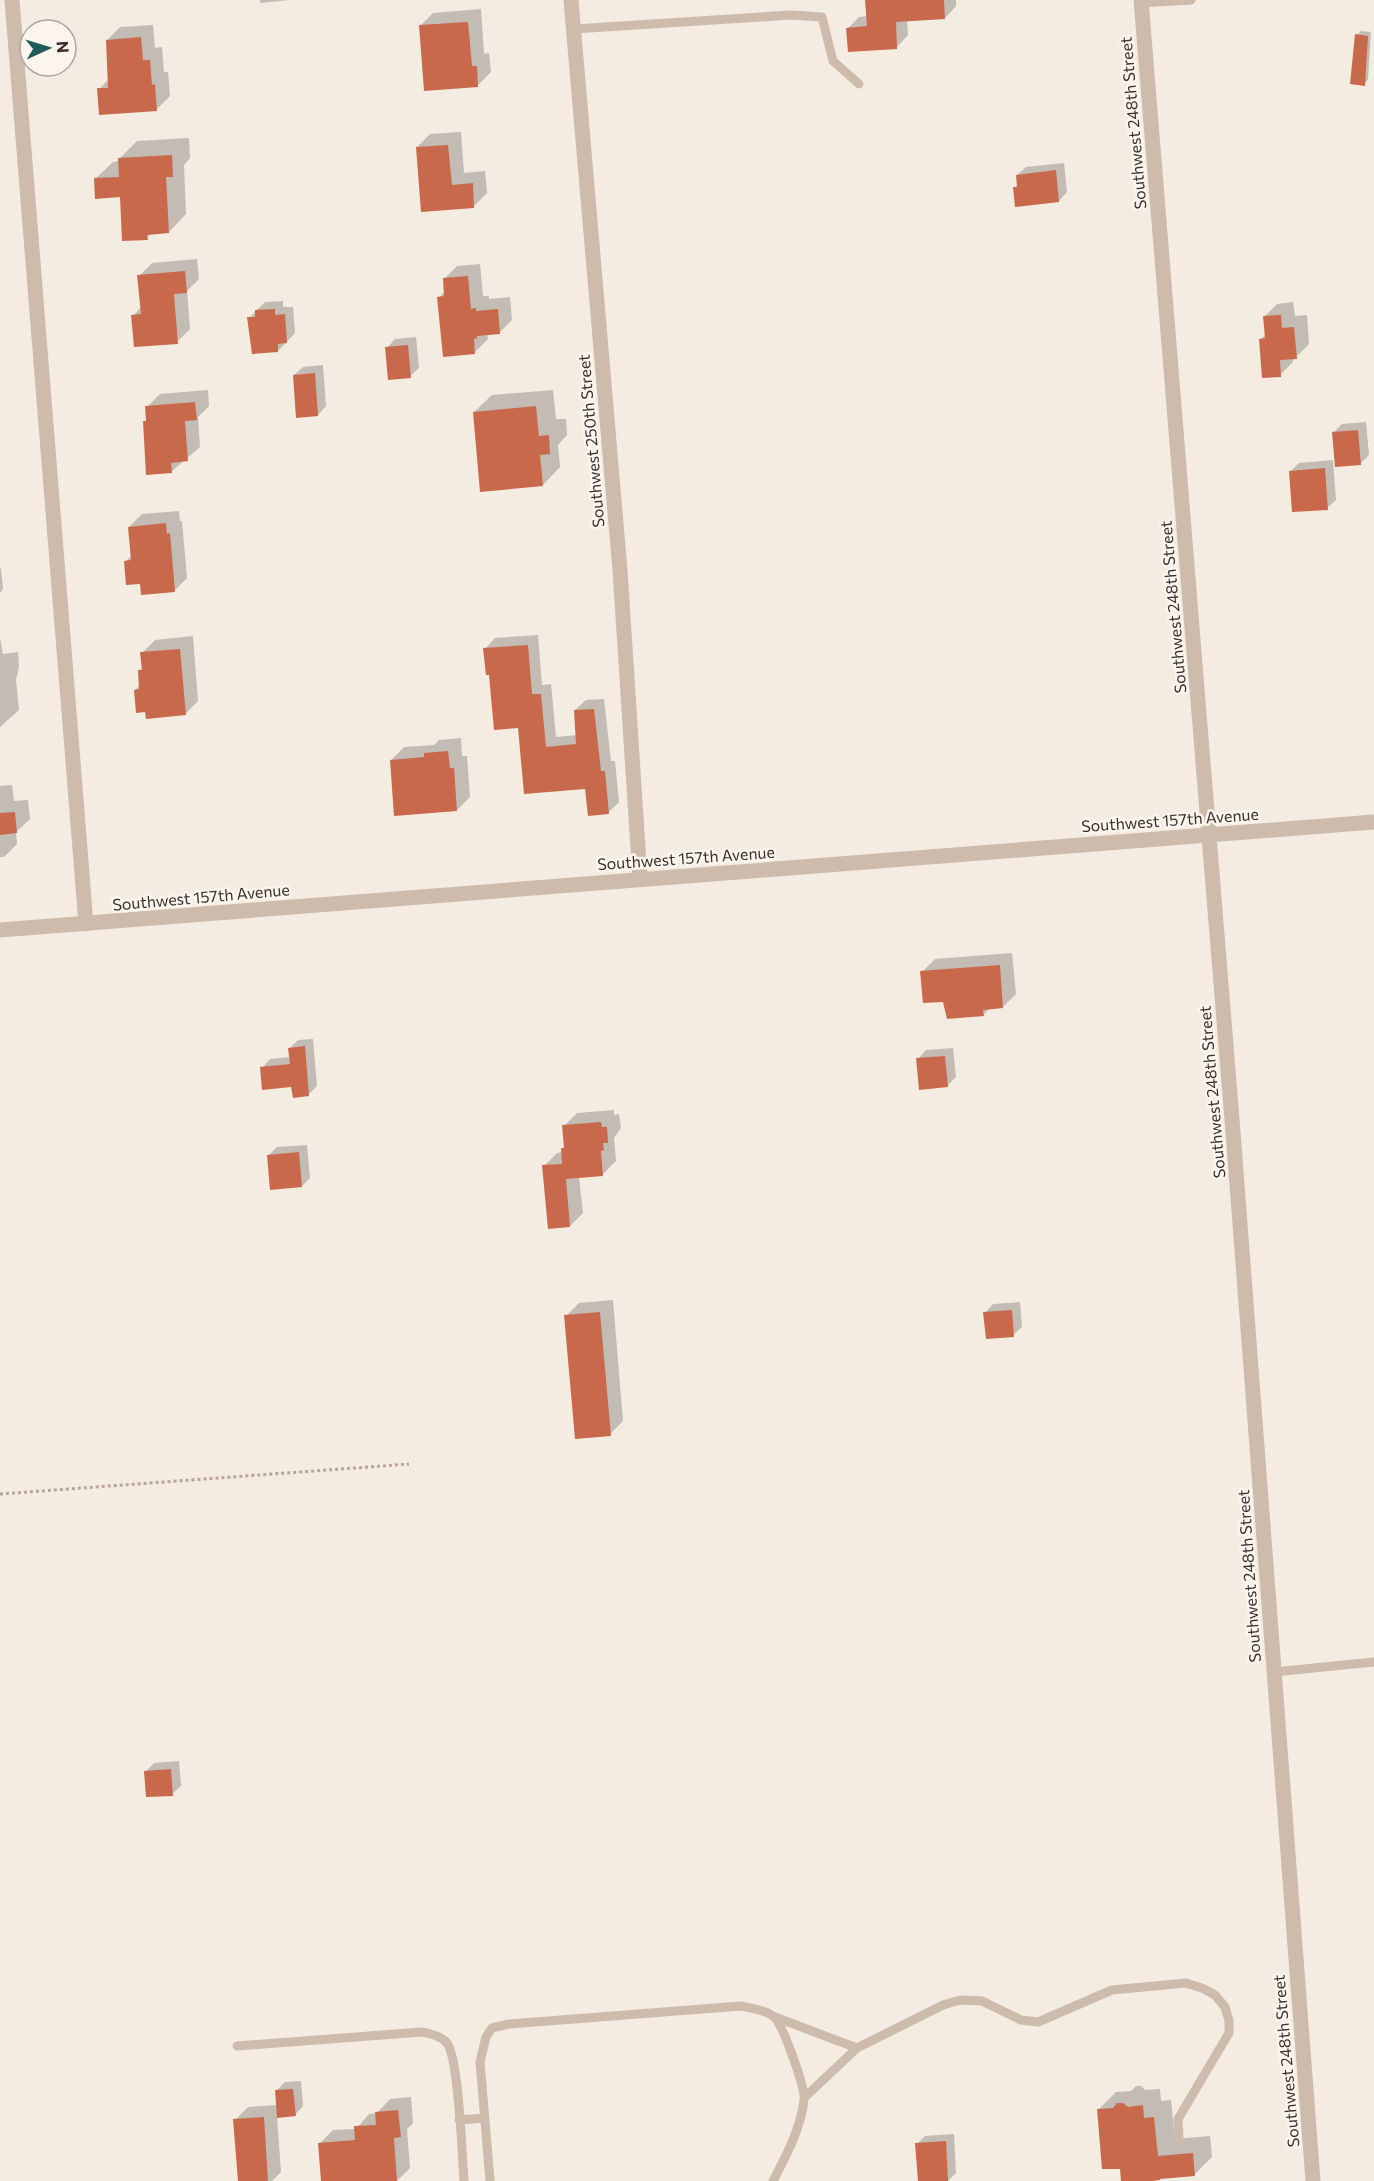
<svg xmlns="http://www.w3.org/2000/svg" width="1374" height="2181" viewBox="0 0 1374 2181" font-family="Commissioner,sans-serif">
<style>
.shadow{fill:#0003}
.building{fill:#c8694b}
.lines{fill:none;stroke-linecap:round;stroke-linejoin:round}
.path{stroke:#b9a596;stroke-width:3;stroke-dasharray:3 3;stroke-linecap:butt}
.service{stroke:#cdbbac;stroke-width:9}
.minor{stroke:#cdbbac;stroke-width:15}
.tertiary{stroke:#cdbbac;stroke-width:15}
.labels{text-anchor:middle;stroke-width:5;stroke-linejoin:round;paint-order:stroke}
.street-label{font-size:16px;fill:#3b302b;stroke:#fbf5ee}
</style>
<rect width="100%" height="100%" fill="#f4ebe1"/>
<!-- shadow -->
<path class="shadow" d="M260,0H290L260,3Z
M867,0H956V6L945,18L907,20L908,35L897,47L847,29L859,17L868,16Z
M481,9L484,54L489,53L491,72L478,85L420,26L433,13Z
M153,25L155,48L162,47L164,72H168L170,96L157,109L99,89L109,79L107,40L120,27Z
M1361,31L1371,32L1368,80L1364,84L1357,35Z
M461,132L464,173L485,171L487,193L474,206L422,210L417,147L430,134Z
M189,138L190,158L184,165L186,214L169,232L152,233L147,238L122,196L95,179L113,162L119,161V159L137,141Z
M1064,163L1067,192L1059,201L1015,188L1018,184L1017,175L1026,167Z
M197,259L199,279L187,291L190,329L177,342L133,316L141,307L139,276L152,263Z
M480,264L483,296H489V299L510,297L512,320L499,333L487,334L488,339L475,352L439,298L445,291L444,279L457,266Z
M283,301V307H293L295,333L278,351L249,318L265,302Z
M1293,302L1295,316L1307,315L1309,344L1296,357H1293V362L1280,375L1261,339L1266,334L1264,317L1277,304Z
M416,337L419,368L410,376L387,348L395,339Z
M323,365L326,406L318,415L294,375L303,367Z
M208,390L209,406L198,417L200,447L171,472L145,422L148,419L147,407L160,394Z
M553,390L556,419H566L567,435L558,445L560,467L543,485L474,412L492,395Z
M1366,422L1369,455L1360,464L1334,432L1342,424Z
M1333,460L1336,500L1327,508L1291,471L1299,463Z
M179,511L180,521H182L187,578L174,591L142,582L126,561L132,555L129,527L142,514Z
M1,568L3,589L0,593V569Z
M538,635L542,685L551,684L556,737L577,735L575,710L586,700L604,699L611,761H615L619,802L608,813L587,787L520,726L491,673L485,649L495,638Z
M193,636L198,701L185,714L135,690L140,685L139,671L143,667L142,653L155,640Z
M0,638L3,654L18,652L19,667L16,680L19,710L0,727Z
M461,738L462,756H467L470,797L457,810L391,760L404,747L434,745L439,740Z
M12,785L14,801L28,800L30,819L16,832L17,844L4,857H0V786Z
M1012,953L1016,994L1003,1007L990,1008L983,1015L944,1000L922,972L935,959Z
M313,1039L317,1086L308,1095L262,1068L270,1059L290,1057V1048L298,1040Z
M953,1048L956,1077L947,1086L918,1059L926,1050Z
M614,1110V1115L619,1114L621,1128L614,1138L616,1161L603,1174L579,1177L583,1213L570,1226L544,1166L557,1153L563,1152L562,1149L565,1146L564,1126L577,1113Z
M307,1145L310,1178L302,1186L268,1156L277,1147Z
M613,1300L623,1421L610,1434L566,1316L579,1303Z
M1020,1302L1022,1327L1013,1335L985,1313L993,1304Z
M179,1761L181,1786L172,1794L146,1771L154,1763Z
M301,2081L303,2106L295,2115L277,2116L281,2172L272,2181H239L235,2120L248,2107L278,2105L276,2091L285,2082Z
M1136,2086H1141L1145,2090L1160,2089L1161,2101L1171,2100L1175,2139L1210,2136L1212,2157L1194,2175L1162,2177L1150,2181H1122L1121,2167L1099,2109L1116,2092L1131,2091Z
M411,2097L413,2123L407,2129L410,2168L397,2181H323L320,2143L333,2130L356,2129L369,2114L377,2113L390,2099Z
M954,2134L956,2173L948,2181H919L917,2144L925,2136Z"/>
<!-- building -->
<path class="building" d="M865,0H944L945,19L896,22L897,49L848,52L846,28L867,26Z
M468,22L472,66H477L478,87L424,91L419,25Z
M1355,34L1368,36L1365,86L1350,84Z
M141,37L143,60H150L152,85L155,84L157,111L99,115L97,88H108L106,40Z
M448,145L452,185L473,183L474,208L421,212L416,147Z
M172,155L173,177H166L169,233L147,235L148,240L122,241L120,197L95,199L94,178L119,177L118,158Z
M1056,170L1059,202L1015,207L1013,187H1017L1016,175Z
M185,271L187,293L174,294L178,344L134,347L131,315L141,314L137,275Z
M468,276L471,309L476,308V311L498,309L500,334L477,336V338L474,339L475,354L443,357L437,297L444,296L443,278Z
M275,309V315L285,314L287,343L278,344V352L252,354L247,317H255V310Z
M1281,315L1282,328L1294,327L1297,359L1280,360L1281,377L1262,378L1259,339L1265,338L1263,316Z
M408,345L411,378L388,380L385,347Z
M315,373L318,416L296,418L293,375Z
M195,402L197,420L185,421L188,461L171,463L172,473L146,475L143,421H146L145,406Z
M536,406L539,436L549,435L550,454L540,455L543,486L480,492L473,412Z
M1358,430L1361,465L1335,467L1332,432Z
M1325,468L1328,510L1292,512L1289,471Z
M166,523L167,534L170,533L175,592L141,595L140,584L126,585L124,561L131,560L128,527Z
M528,645L532,694H541L546,747L576,744L574,710L594,709L601,771H605L609,814L588,816L585,789L524,794L518,728L494,730L489,675H486L483,648Z
M180,649L186,715L146,719L145,712L136,713L134,690L139,689L138,670H142L140,652Z
M448,751L450,768H454L457,811L394,816L390,760L424,757V753Z
M15,812L17,833L0,835V813Z
M1000,965L1003,1008L983,1010L984,1016L947,1019L943,1002L923,1003L920,971Z
M305,1046L309,1096L293,1098L291,1087L262,1090L260,1067L290,1064L288,1048Z
M945,1056L948,1087L919,1090L916,1058Z
M601,1122L602,1127H607L608,1143H603L604,1150L601,1151L603,1176L566,1179L570,1227L548,1229L542,1165L562,1164L561,1148H564L562,1125Z
M299,1152L302,1187L270,1190L267,1155Z
M1012,1310L1014,1337L986,1339L983,1312Z
M600,1312L611,1436L575,1439L564,1315Z
M171,1769L173,1796L146,1797L144,1771Z
M293,2089L296,2116L277,2118L275,2090Z
M1117,2103H1123L1128,2107L1143,2105L1144,2118L1154,2117L1158,2156L1193,2153L1195,2176L1160,2179V2180L1152,2181H1121L1120,2169H1102L1097,2109L1113,2108Z
M398,2110L401,2137L394,2138L397,2181H321L318,2143L355,2140L354,2126L376,2125L375,2112Z
M264,2117L268,2181H238L233,2119Z
M946,2141L948,2181H918L915,2143Z"/>
<g class="lines">
<!-- path -->
<path class="path" d="M0,1494L409,1464"/>
<!-- service -->
<path class="service" d="M1141,3L1191,0
M574,29L791,15L822,17L833,61L859,84
M1274,1672L1374,1662
M775,2017L857,2048
M237,2046L422,2032C431,2034 441,2036 447,2043C459,2059 462,2156 464,2181
M805,2097L857,2048L943,2005L960,2000L982,2001L1021,2020L1038,2022L1112,1990L1186,1983L1202,1988L1215,1995L1225,2007L1229,2021V2033L1178,2119L1179,2139
M459,2120L484,2118
M490,2181L480,2062L486,2037L492,2028L509,2024L741,2006C750,2008 768,2010 775,2018C783,2026 806,2089 804,2100C801,2128 786,2156 773,2181"/>
<!-- minor -->
<path class="minor" d="M12,0L86,924
M571,0L620,570L640,879"/>
<!-- tertiary -->
<path class="tertiary" d="M1141,0L1232,1119L1313,2181
M0,930L1374,822"/>
</g>
<g class="labels">
<!-- street labels -->
<g class="street-label">
<text transform="translate(1133 123) rotate(-95)" y="6">Southwest 248th Street</text>
<text transform="translate(591 441) rotate(-95)" y="6">Southwest 250th Street</text>
<text transform="translate(1173 607) rotate(-95)" y="6">Southwest 248th Street</text>
<text transform="translate(1170 820) rotate(-4)" y="6">Southwest 157th Avenue</text>
<text transform="translate(686 858) rotate(-4)" y="6">Southwest 157th Avenue</text>
<text transform="translate(201 897) rotate(-5)" y="6">Southwest 157th Avenue</text>
<text transform="translate(1212 1092) rotate(-95)" y="6">Southwest 248th Street</text>
<text transform="translate(1249 1576) rotate(-94)" y="6">Southwest 248th Street</text>
<text transform="translate(1286 2061) rotate(-95)" y="6">Southwest 248th Street</text>
</g>
</g>
<!-- north arrow -->
<g transform="translate(48 48) rotate(86)"><circle r="28" fill="#fbf5ee" stroke="#aea6a0" stroke-width="1.5"/>
<path d="M0-4.5L10 22L0 15L-10 22Z" fill="#1f5a5e"/>
<text y="-9" font-size="16" font-weight="bold" text-anchor="middle" fill="#3b302b">N</text>
</g>
</svg>
